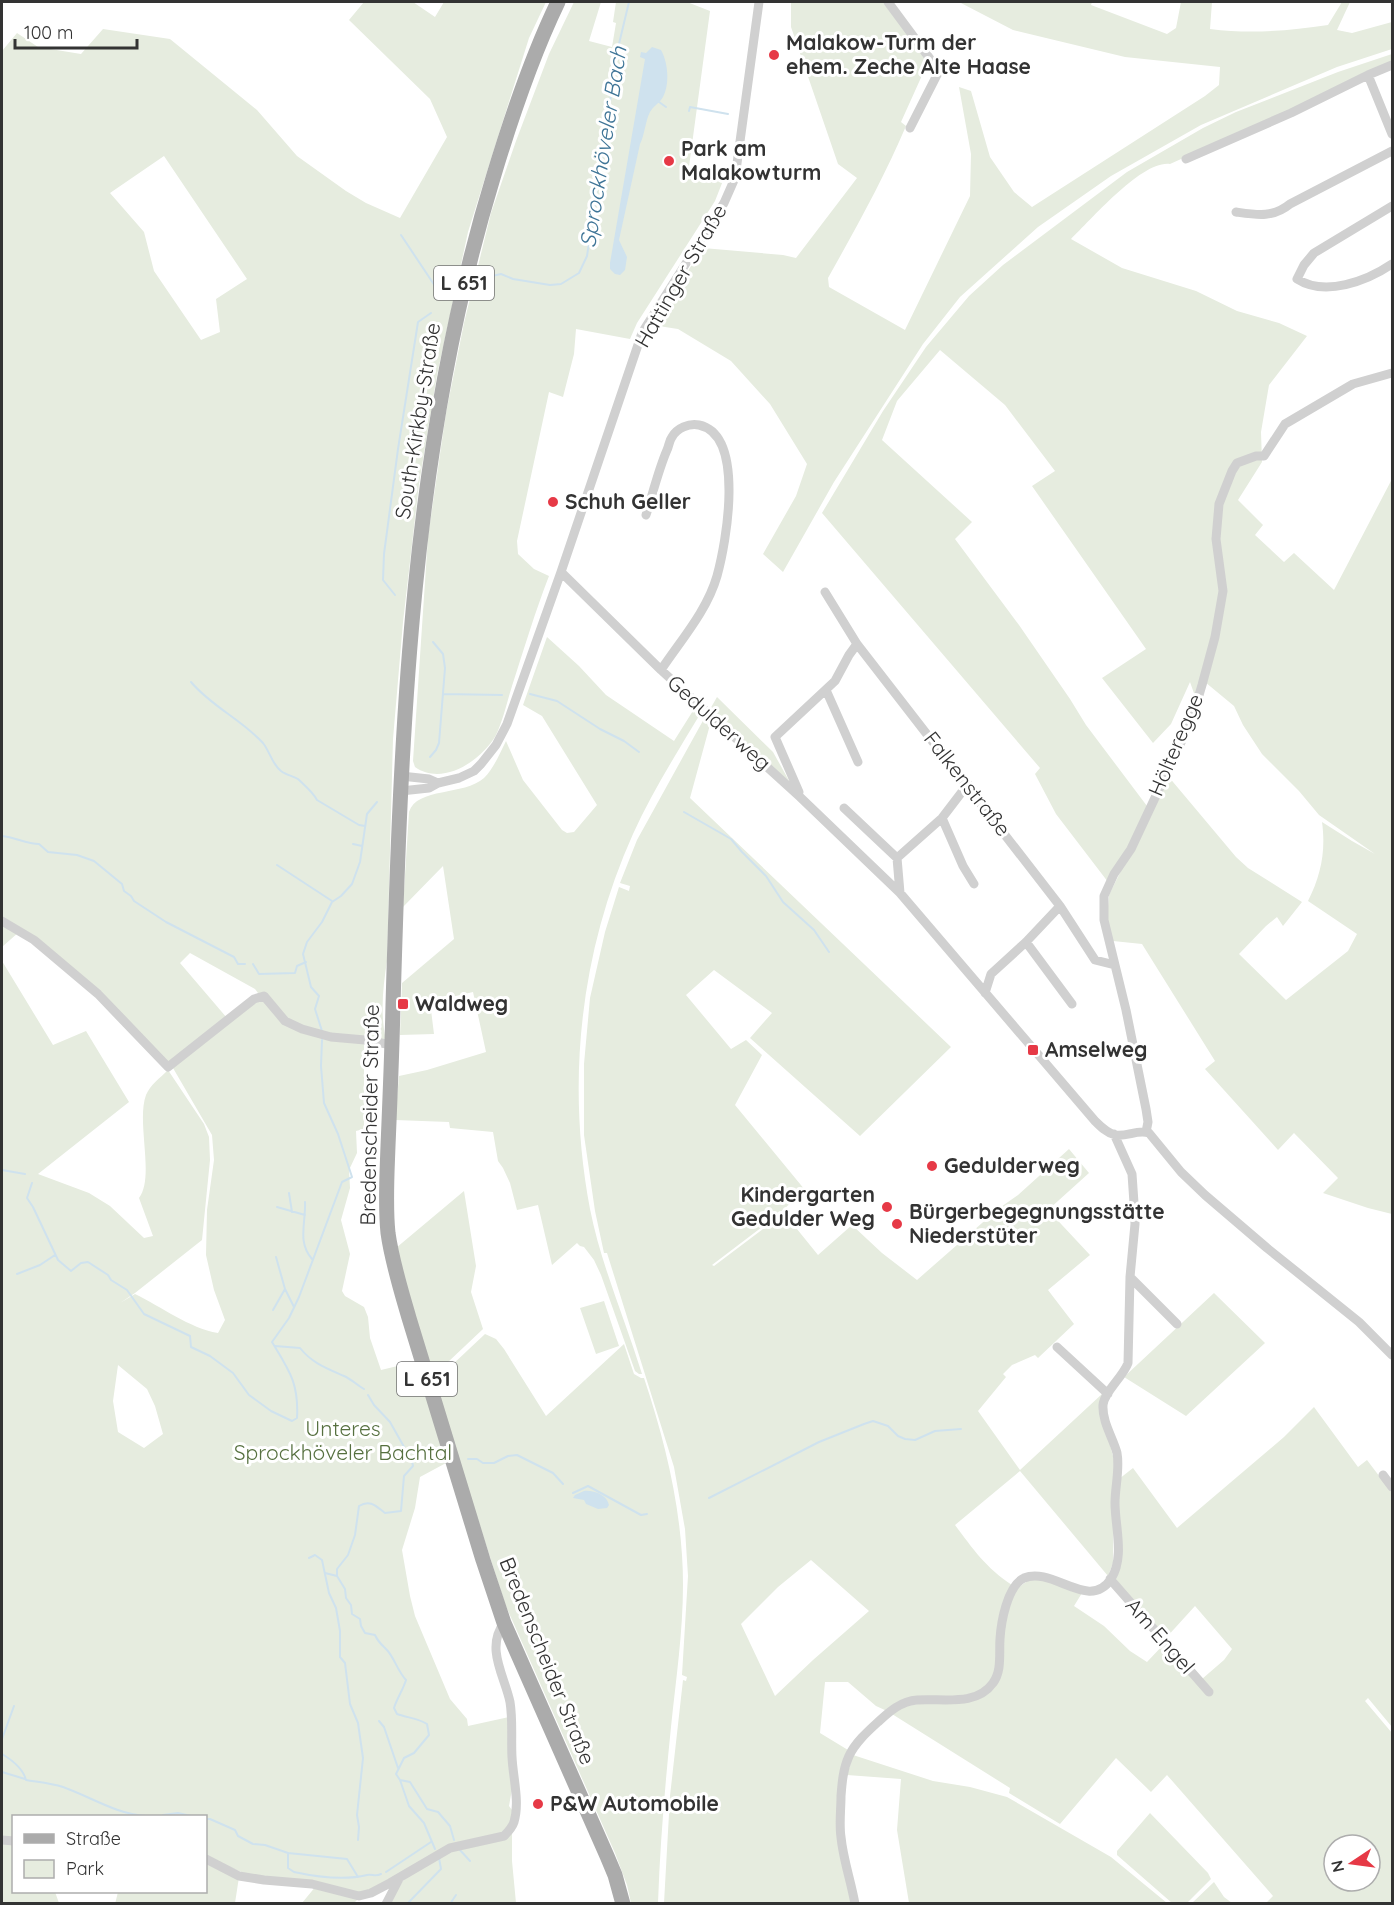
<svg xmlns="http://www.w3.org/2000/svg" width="1394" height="1905" viewBox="0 0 1394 1905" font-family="Quicksand,sans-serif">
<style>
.green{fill:#e6ecdf;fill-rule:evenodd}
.water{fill:#cfe2ee}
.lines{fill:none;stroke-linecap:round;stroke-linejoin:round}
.stream{stroke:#cfe2ee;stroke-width:2}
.minor{stroke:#d0d0d0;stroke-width:9}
.primary{stroke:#ababab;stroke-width:15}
.poi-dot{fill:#e63946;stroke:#fff;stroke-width:2}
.labels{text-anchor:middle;stroke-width:6;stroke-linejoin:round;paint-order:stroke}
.shield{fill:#fff;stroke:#707070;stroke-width:1.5}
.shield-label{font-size:20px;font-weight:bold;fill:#333}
.poi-label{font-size:21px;font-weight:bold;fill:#333;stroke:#fff;text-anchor:start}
.street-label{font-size:21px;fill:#333;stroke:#fff}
.park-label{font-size:21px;fill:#56703f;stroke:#fff}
.water-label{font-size:22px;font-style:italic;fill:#3f7597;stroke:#fff}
</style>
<rect width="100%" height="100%" fill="#fff"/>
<!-- green -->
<path class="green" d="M364,2H413L435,17L444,2H546L529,38L468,232L437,375L419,484L403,622L393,739L387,961C383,987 380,1014 386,1040L364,1044V1129L356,1131L357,1153L349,1170L350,1188L341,1220L350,1254L342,1291L345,1296L364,1307L368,1317L370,1338L381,1370L410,1363L412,1369L418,1368L446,1463L420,1477L415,1508L402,1550L410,1596L415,1616L450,1699L467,1719L468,1726L509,1717L512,1789L509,1806L512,1810V1861L516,1903H388L405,1878L360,1897L354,1903H302L316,1886L251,1876L206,1857V1816H14L13,1840L2,1839V961L53,1045L86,1031L129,1102L38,1174L89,1193L110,1206L144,1238L153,1236L139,1198C155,1177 136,1122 146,1095C150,1085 160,1078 168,1070L204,1124L209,1137L210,1160L202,1240L135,1293L120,1303L135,1294C162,1307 189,1328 218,1333L225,1320L214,1290L206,1255L207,1210L214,1160L212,1135L173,1068L258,993L255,989L190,953L180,963L227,1018L167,1066L99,994L2,918V51L17,33L38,47L81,54L103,29L170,39L257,110L297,156L346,191L366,203L400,218L447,137L430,99L349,20ZM164,156L247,279L216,299L220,332L201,340L154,271L144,232L110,193ZM118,1365L147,1389L155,1406L163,1434L144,1448L118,1432L113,1401Z
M574,2H601L589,41L612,47L616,23L613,22L616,2H687L710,11L688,174L726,173L715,201L637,323L630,339L576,329L574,354L563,397L549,392L517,541L518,554L534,569L549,576C535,612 524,649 512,686C507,702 503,720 496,735C482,760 443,787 415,767L413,761L428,537L446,413L464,323L491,213L516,141L549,54Z
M791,2H883L927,60L923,64L924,71L901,122L906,126C884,178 856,228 828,278L829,287L905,330L970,196L971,154L959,87L971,91L990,157L1014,192L1032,207L1205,96L1219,85L1220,67L1125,57L1013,30L959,2H1092L1091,5L1167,34L1176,28L1181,2H1212L1210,29C1250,34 1288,31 1328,25L1342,2H1350L1337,30L1352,33L1392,22V49L1337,67L1201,125L1111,176L1038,227L960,297L923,344L834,482L783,572L763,554L796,496L807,464L770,404L731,361L678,329L652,325L703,248L783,255L796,258L857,178L838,164L791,27Z
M1392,54V64L1170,164C1142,160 1091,220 1071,239L1122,268L1196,291L1237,311L1279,323L1307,336L1269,385L1261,432L1262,462L1238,500L1263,525L1255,535L1284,562L1294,553L1334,590L1392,479V1214L1368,1208L1323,1193L1338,1178L1294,1133L1278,1150L1205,1069L1215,1061L1142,944L1113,941L1107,918L1109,895L1168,776L1236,857L1248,868L1302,902L1283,926L1277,917L1266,926L1239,954L1286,1000L1348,951L1357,934L1308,901C1321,875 1326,851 1322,822L1352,841L1375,854L1319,815L1299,791L1262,754L1243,725L1234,706L1205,682L1196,699L1190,682L1171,724L1153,743L1102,678L1146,649L1032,486L1055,471L1005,405L940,350L897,401L882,440L972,522L955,539L1019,625L1070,699L1086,725L1147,806L1129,847L1108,882L1056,814L1035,774L1040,768L822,513L883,411L926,347L969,296L1003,265L1127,172L1203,128L1236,112L1338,72Z
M547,637L579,666L606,695L674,741L696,706L702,711C678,751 652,792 633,834C580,952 566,1082 590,1209C601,1265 625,1319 642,1374H639L635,1371L601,1275L594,1260L584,1247L580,1246L577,1243L552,1265L538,1205L517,1210L510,1183L503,1168L498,1161L493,1132L450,1128L449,1122L395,1120L399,1076L427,1070L486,1052L473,992L430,1002L434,1034L400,1035L402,983L454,939L443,866L403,907L409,812C417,787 464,796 484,778C494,768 500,753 506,741L523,780L562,830L567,833L574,832L597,805L542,716L523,705Z
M717,697L773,752L792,786L709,711Z
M705,717L711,721L690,798L951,1047L860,1136L750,1038L772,1013L714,970L686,995L731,1049L746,1040L762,1055L735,1105L805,1190L774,1218L712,1265L714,1266L784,1213L818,1255L852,1225L882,1253L917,1280L998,1209L1018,1195L1069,1149L1089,1173L1048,1210L1090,1255L1048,1290L1074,1324L1038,1358L1035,1355L1012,1365L1003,1374L1006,1377L978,1411L1020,1470L1102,1394L1100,1407L1114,1460L1113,1563L1108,1576L1020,1471L955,1525C973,1549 986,1568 1012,1585L995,1674L985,1688L966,1696L929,1697L887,1711L876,1706L848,1682H825L820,1733L848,1750L838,1784L853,1903H664L670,1796L683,1680L686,1681L687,1677L682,1675L688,1576L685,1529L674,1467L607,1253H604L595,1211L584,1135V1064L590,998L605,932L619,887L629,891L630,886L620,883L637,840ZM811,1560L869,1611L813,1660L775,1696L741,1624L778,1587Z
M2,923L19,932L2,947Z
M464,1191L476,1266L471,1292L483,1329L447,1363L432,1374L396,1248Z
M1214,1293L1265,1343L1186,1416L1124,1377Z
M604,1301L619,1346L596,1354L580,1308Z
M485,1334L496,1339L504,1349L546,1416L624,1344L634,1374L641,1378H644C663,1435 678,1494 682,1555C686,1613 677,1669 671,1727C665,1786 660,1844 658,1903H631L627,1885L615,1853L505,1604L434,1382Z
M1314,1407L1358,1467L1367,1460L1392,1493V1727L1368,1698L1365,1701L1392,1733V1903H1266L1273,1896L1167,1775L1151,1792L1116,1758L1060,1824L1009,1793L1010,1788L892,1714L902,1707L991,1690L1004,1622L1012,1592L1033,1577L1082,1593L1074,1606L1104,1626L1130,1651L1147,1662L1164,1644L1202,1679L1224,1660L1232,1649L1195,1606L1165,1639L1115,1582L1119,1479L1133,1468L1177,1528L1284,1437ZM1334,1845H1370V1881H1334Z
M853,1755L933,1781L970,1787L1007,1797L1111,1857L1167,1903H909L897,1830L901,1779L847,1775Z
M1150,1813L1208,1873L1211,1879L1187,1903H1172L1117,1855V1851Z
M2,1842H13L14,1892H55L59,1903H2Z
M206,1860L239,1877L235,1903L115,1904L118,1892H206Z
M1214,1882L1224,1897L1232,1903H1192Z"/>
<!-- water -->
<path class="water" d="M652,47L661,50C668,62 670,84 663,97C660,103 653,106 650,112C645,122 645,134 640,144L619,240L627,257L625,270L620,275L615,274L610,269V263L645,59L640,57L641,52L646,53Z
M584,1491C594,1490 607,1495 609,1505L607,1508L598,1509L586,1504L584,1500L573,1498L575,1495Z"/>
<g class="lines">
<!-- stream -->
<path class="stream" d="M619,46L628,49
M659,102L666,107
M689,111L690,107L728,114
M401,235L435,286
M492,276L501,274L513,279L550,285L561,284L579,273L587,256L618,48L629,2
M395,595L383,580L384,554L398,449L418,322L431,313
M191,682C211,706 242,720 263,743C270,752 272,764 281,771C286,775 293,776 298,779C304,785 313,792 317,800L359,825L365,826
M443,694L502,695
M530,694L557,701L600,729L624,741L639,752
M430,757L436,750L439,743L445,668L443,654L433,642
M684,812L731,839L742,852L766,876L783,902L814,930L829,952
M2,836C15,837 26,844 39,844L48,852L77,855L94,861L122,884L124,891L131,896L134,901L166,922L234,957L238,964H245
M353,844L362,846
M277,865L332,901
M253,964L259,974L295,973L297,966L306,962
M322,1031L315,1009L319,996L311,987L303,954L307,942L322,922L332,902L341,896L352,884L360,862L367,814L377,802
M2,1170L25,1174
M32,1183L27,1198L33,1207L58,1260L71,1271L81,1263L88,1262L108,1275L111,1280L127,1290L144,1314L190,1336L191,1347L210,1356L233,1373L249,1395L271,1411L292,1421L297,1418C299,1383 289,1370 272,1342L289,1318L299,1297L342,1182L352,1177L338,1134L324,1103L321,1066L322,1040
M289,1193L292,1212
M305,1202C306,1223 297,1242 312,1259
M277,1207L305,1215
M276,1257L285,1289L294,1307
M17,1274L40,1265L55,1255
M273,1310L285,1289
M275,1346L300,1348C312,1363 326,1368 344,1376C351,1379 357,1385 364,1389
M368,1395L374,1405L390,1422L412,1461L413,1466L404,1476L401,1511L385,1513C376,1506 370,1499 359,1506L355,1535L348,1555L337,1569V1576L345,1589L346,1598L351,1605L352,1614L360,1619L361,1626L365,1633L375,1635C378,1642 382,1645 387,1650C395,1659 397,1670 406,1680C403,1690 397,1698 394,1708L397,1714C408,1718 418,1718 427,1724L429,1735L414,1753L404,1758L396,1774L400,1780L409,1806L424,1823L435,1849
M426,1456L435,1453
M468,1459H477L483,1463H494L508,1456L517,1455L553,1473L563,1484
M573,1493L588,1486L641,1515L647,1514
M709,1498L819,1442L864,1424L873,1421L888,1426L898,1436L905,1439L915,1440L935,1431L961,1429
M309,1558L315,1555L322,1560L329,1593L336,1608L340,1631V1657L345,1663L350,1704L358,1723L363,1758L357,1815L359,1827L358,1840
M325,1573L337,1576
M379,1721L384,1727L398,1768
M2,1739L14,1706
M2,1754C12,1760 23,1768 26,1780C38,1782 51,1783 63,1787C91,1797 116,1814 146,1816
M2,1772L25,1779
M400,1780L410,1782L427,1809L438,1812L450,1826L454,1840
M163,1815L178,1813L191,1816
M206,1819H210L235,1830L238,1836L253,1844L265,1845L288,1853V1868L294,1872C317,1877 343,1881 367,1875C373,1874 375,1877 381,1874
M460,1850L470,1861
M288,1853L347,1859L358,1877
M386,1872L431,1842
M407,1904L441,1869L439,1858
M450,1904L456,1895"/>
<!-- minor -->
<path class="minor" d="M888,2L939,71L910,128
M1368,75L1392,134
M1186,159L1291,113L1368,75L1392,65
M1392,206L1314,253L1304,265L1297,279C1325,297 1367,281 1392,264
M1236,212C1257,215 1273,218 1290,204L1392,151
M646,515C653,493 658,471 667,450C669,446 669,441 672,437C677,428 689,423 699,425C746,435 726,544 717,576C707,611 681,640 661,670
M561,572L661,670L800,797L900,893L1095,1121C1101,1127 1107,1133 1115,1135C1127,1137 1138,1129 1149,1133L1181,1172L1205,1195L1267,1248L1359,1322L1392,1355
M825,592L857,644L1060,906L1095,960L1115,965
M826,690L858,762
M401,776L429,779L438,783
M401,791L429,788L438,783L459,778L474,771L481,764L496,745L507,724L561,572L642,333L724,203L735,178L759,2
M799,792L775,737L835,681L849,655L857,644
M844,808L897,858
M942,818L963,866L974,884
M900,893L897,858L942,818L968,784
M2,921L34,940L98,994L168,1067L254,999L264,996L285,1021L302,1029L331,1037L365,1040L392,1045
M1026,942L1072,1004
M985,993L991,974L1026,942L1060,906
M1146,1132L1148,1122L1146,1109L1126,1010L1104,920V896L1114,874L1131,849L1183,738L1194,712L1202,685L1215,637L1223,591L1216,539L1219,504L1232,471L1237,463L1256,456H1264L1285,424L1353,384L1392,373
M1130,1277L1177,1324
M1057,1347L1108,1394
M1383,1475L1392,1487
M1110,1579L1209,1692
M2,1840L14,1841
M206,1859L239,1876L264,1880L312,1884L359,1896L371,1893L390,1883L450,1848L504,1836C508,1832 512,1828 514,1822C520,1802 513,1778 512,1757C511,1739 513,1720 510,1702C505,1677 485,1648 504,1623
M386,1904L399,1879
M855,1904C851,1881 843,1859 841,1837C839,1824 841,1810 841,1796C842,1783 843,1769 849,1756C855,1743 867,1732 878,1722C889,1712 901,1701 917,1700C942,1698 976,1707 993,1683C1002,1671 999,1654 1000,1639C1001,1623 1007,1586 1024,1578C1053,1566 1089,1612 1111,1579C1125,1557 1115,1527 1115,1503C1115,1487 1120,1469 1117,1453C1113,1438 1102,1422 1103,1405C1104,1392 1123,1377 1128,1363L1130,1277L1135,1224L1134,1203L1132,1174L1114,1134"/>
<!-- primary -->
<path class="primary" d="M558,2C531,58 511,118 493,178C411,446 401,727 393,1005C392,1052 390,1099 388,1146C387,1175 385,1205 388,1233C392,1262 401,1290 409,1318L483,1560L504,1623L607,1856L615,1875L623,1904"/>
</g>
<!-- markers -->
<g class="poi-dot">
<circle cx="774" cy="55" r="6"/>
<circle cx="669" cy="161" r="6"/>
<circle cx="553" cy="502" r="6"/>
<rect x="397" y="998" width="12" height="12" rx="3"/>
<rect x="1027" y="1044" width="12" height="12" rx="3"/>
<circle cx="932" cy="1166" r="6"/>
<circle cx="887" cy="1207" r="6"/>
<circle cx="897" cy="1224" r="6"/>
<circle cx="538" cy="1804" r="6"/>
</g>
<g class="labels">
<!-- shield labels -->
<g class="shield">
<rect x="434" y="266" width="60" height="34" rx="4.5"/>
<rect x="397" y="1362" width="60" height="34" rx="4.5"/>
</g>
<g class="shield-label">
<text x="464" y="290">L 651</text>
<text x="427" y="1386">L 651</text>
</g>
<!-- poi labels -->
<g class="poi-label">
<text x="786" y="50">Malakow-Turm der<tspan x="786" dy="24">ehem. Zeche Alte Haase</tspan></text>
<text x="681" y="156">Park am<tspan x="681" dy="24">Malakowturm</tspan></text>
<text x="565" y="509">Schuh Geller</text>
<text x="415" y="1011">Waldweg</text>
<text x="1045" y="1057">Amselweg</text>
<text x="944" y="1173">Gedulderweg</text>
<text x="875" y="1202" text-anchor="end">Kindergarten<tspan x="875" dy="24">Gedulder Weg</tspan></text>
<text x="909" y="1219">Bürgerbegegnungsstätte<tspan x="909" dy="24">Niederstüter</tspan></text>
<text x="550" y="1811">P&amp;W Automobile</text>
</g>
<!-- street labels -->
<g class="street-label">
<text transform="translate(681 276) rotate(-60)" y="7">Hattinger Straße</text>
<text transform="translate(418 421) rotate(-81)" y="7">South-Kirkby-Straße</text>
<text transform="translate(719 723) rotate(42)" y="7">Gedulderweg</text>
<text transform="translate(1176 745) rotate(-67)" y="7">Hölteregge</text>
<text transform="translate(967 784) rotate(52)" y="7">Falkenstraße</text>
<text transform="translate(370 1115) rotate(-89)" y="7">Bredenscheider Straße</text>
<text transform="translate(1160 1636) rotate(49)" y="7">Am Engel</text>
<text transform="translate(547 1661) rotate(68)" y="7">Bredenscheider Straße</text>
</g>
<!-- park labels -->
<g class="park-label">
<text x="343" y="1436">Unteres<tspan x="343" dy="24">Sprockhöveler Bachtal</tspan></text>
</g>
<!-- water labels -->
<g class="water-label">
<text transform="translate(603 147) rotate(-81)" y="8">Sprockhöveler Bach</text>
</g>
</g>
<!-- border -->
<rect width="1394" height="1905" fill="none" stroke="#333333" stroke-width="6"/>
<!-- legend -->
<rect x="12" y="1815" width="195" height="78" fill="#ffffff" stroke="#adadad" stroke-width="1.5"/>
<rect x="24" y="1834" width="30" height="9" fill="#ababab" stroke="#adadad" stroke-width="1.5"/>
<text x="66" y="1845" font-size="18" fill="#333333">Straße</text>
<rect x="24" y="1860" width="30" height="18" fill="#e6ecdf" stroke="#adadad" stroke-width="1.5"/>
<text x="66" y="1875" font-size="18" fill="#333333">Park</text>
<!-- north arrow -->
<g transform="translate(1352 1863) rotate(257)"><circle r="28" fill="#ffffff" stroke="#adadad" stroke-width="1.5"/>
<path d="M0-4.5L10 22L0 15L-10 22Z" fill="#e63946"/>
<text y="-9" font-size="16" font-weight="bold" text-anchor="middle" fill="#333333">N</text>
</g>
<!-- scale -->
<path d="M15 39v9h122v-9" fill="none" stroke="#333333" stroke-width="3"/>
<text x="24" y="39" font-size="18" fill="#333333" stroke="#ffffff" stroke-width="4.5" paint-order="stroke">100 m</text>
</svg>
